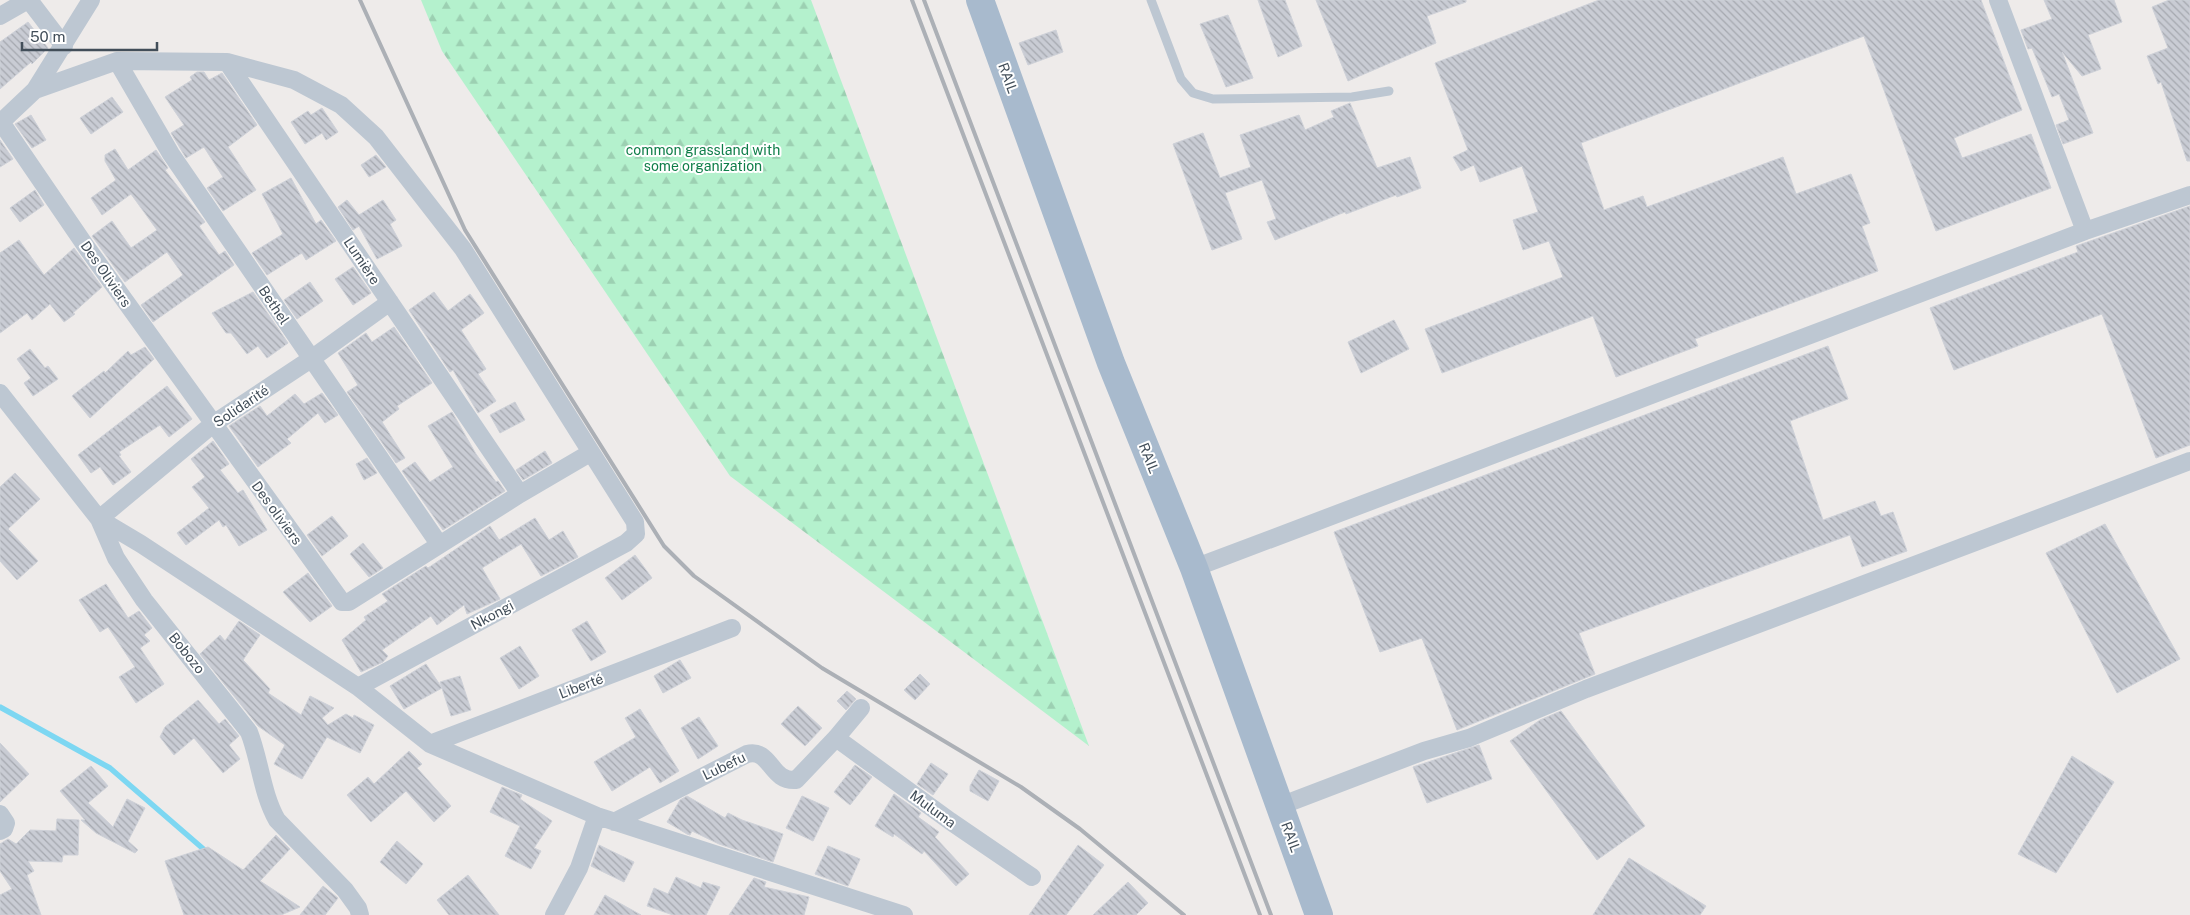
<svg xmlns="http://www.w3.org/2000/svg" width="2190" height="915" viewBox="0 0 2190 915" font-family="'Public Sans',sans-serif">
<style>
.forest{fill:url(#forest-firs)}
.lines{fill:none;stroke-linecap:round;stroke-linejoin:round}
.stream{stroke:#7dd7f2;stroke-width:5.5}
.building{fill:url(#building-back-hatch);stroke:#ced1d8}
.lane{stroke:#bdc7d2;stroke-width:9}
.street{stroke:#bdc7d2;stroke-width:18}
.primary{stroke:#a8bacd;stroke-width:28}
.rail{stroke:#acb0b6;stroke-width:4}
.labels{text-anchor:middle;stroke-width:4;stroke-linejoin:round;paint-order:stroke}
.street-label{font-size:14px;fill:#424e59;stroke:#fff}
.park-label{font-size:14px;fill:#0f7e49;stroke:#fff}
</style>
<defs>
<pattern id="forest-firs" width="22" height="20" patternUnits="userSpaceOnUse" patternTransform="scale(1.25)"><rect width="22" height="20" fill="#b4f1cd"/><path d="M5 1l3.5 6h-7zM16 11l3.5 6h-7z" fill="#9cd0b2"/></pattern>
<pattern id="building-back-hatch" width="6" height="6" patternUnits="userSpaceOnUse" patternTransform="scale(1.25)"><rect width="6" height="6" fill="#c9ccd4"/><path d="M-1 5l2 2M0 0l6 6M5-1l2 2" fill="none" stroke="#a5a8af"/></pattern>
</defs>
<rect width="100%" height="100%" fill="#eeebea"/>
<!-- forest -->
<path class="forest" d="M421,0H811L1089,746L730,476L442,51Z"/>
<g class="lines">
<!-- stream -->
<path class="stream" d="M0,707L110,768L208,853"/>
</g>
<!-- building -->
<path class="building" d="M1258,0H1285L1302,46L1278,57Z
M1316,0H1466V2L1427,16L1436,43L1348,81Z
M1599,0H1981L2022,110L1954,138L1962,158L2031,134L2051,188L1936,231L1864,36L1581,143L1604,210L1643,196L1647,207L1783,157L1796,194L1851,174L1870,223L1862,226L1878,271L1695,339L1698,346L1616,377L1593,316L1442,373L1425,329L1563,277L1549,241L1523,250L1513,220L1538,212L1522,166L1480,182L1474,165L1461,171L1453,157L1468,150L1435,63Z
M2044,0H2114L2122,22L2088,35L2101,69L2082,76L2062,52L2093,133L2063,144L2056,125L2069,120L2059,94L2052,97L2032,48L2028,49L2021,30L2052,19Z
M2169,0H2190V161H2187L2161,82L2158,84L2147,56L2168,48L2152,7Z
M1228,15L1253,78L1226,87L1200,24Z
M28,22L48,48L32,64L31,62L0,89V42Z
M1056,30L1063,52L1028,65L1019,43Z
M197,72H204L209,80L222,73L257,125L228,147L256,190L223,211L207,188L223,177L204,147L186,158L171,133L184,125L165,97L192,80L190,77Z
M112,97L123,112L91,134L80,118Z
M1350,103L1377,168L1410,157L1421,188L1397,197L1396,195L1346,214L1345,212L1275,240L1267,222L1276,219L1262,180L1225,193L1242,239L1212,250L1173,144L1203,133L1220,178L1251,167L1240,135L1299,115L1305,130L1334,117L1331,111Z
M322,108L338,132L326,140L322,133L305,144L291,122L308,111L311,115Z
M31,115L46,140L32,148L15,124Z
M0,140L13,159L0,167Z
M115,149L128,170L156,150L168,168L165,170L205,222L199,226L219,255L225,251L234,265L153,322L141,305L183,275L167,252L125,282L92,236L112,221L131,248L157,230L131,194L102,215L91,198L116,180L105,161V155Z
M376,155L386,167L369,177L361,165Z
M291,178L316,224L321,220L336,241L306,260L302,253L267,275L252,253L283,234L262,194Z
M35,190L44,205L20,222L10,208Z
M347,200L359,215L383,200L396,220L390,224L402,246L377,259L359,226L353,230L338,207Z
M2190,206V445L2156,458L2102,314L1954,370L1930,308L2078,252L2076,246Z
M19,240L44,275L74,248L102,287L73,313L75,314L64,322L50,304L32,320L27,313L0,333V253Z
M353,267L371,293L353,305L335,279Z
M310,282L323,301L297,319L284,300Z
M253,292L288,343L267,358L258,346L247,354L231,333H226L212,313Z
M434,292L448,311L470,294L484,313L461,330L486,369L478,374L496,401L478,413L453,370L450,372L409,310Z
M1394,320L1409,349L1361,373L1348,342Z
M394,327L432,383L397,406L399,409L382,422L405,458L396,463L347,392L358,385L338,353L366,333L372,342Z
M1828,346L1848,399L1790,421L1823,520L1875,501L1881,516L1893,512L1907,551L1862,567L1850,535L1579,633L1595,674L1457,730L1422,638L1380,652L1334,532Z
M145,347L154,359L90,418L72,396L104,371L105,373L128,351L131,355Z
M30,349L45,368L48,366L58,379L33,396L24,383L31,378L17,359Z
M167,386L192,419L169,437L160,425L119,452L121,455L119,456L131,472L113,485L100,467L91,473L78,455Z
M322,393L338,415L325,423L318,413L287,439L291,443L258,467L229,426L260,406L267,416L295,394L304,404Z
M515,402L525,420L500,433L490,415Z
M452,412L476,454L496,482L498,481L505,491L443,530L402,471L415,462L430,482L453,467L428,426Z
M213,441L229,464L220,470L238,493L243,490L267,530L239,546L226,525L223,527L219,520L186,545L177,533L209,508L192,487L205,477L191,459Z
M545,451L552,463L523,480L516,470Z
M367,458L377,473L364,480L356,464Z
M15,473L40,499L8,529L38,561L17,580L0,561V487Z
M332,516L348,536L322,556L307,535Z
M535,518L549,540L563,531L578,557L541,576L521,544L482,568L500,599L467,614L464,605L437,625L431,616L382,650L388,656L383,662L361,672L342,640L366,620L364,617L388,601L382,594L426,566L428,568L490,526L499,540Z
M2105,524L2180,659L2117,693L2046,553Z
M363,543L383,568L369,577L350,554Z
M635,555L652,578L622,600L605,578Z
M308,573L332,606L310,622L283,592Z
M106,584L128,618L139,611L152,628L144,635L150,641L140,648L164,684L136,703L119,677L135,667L108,627L100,632L79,600Z
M239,621L260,635L243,660L270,689L268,693L301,715L310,696L334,708L322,718L328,725L346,714L353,718L354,715L374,725L360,753L327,737L302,779L274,764L285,745L258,726L200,654L220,635L225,641Z
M587,621L606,652L591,661L572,630Z
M520,646L539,676L519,689L500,658Z
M680,660L691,678L663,693L654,676Z
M426,664L442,688L404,709L390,686Z
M920,674L930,684L915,700L904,690Z
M460,676L471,710L451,716L440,682Z
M847,691L856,699L846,710L837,701Z
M198,700L219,724L225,719L239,736L229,745L240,759L223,773L194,738L174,755L160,737L165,727Z
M798,706L822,728L805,746L781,724Z
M640,709L679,771L660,783L650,767L612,791L594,762L636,737L625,718Z
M1561,711L1645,826L1597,860L1510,741L1540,720Z
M699,717L718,746L698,759L681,728Z
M0,743L29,774L0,802Z
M1479,745L1492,779L1427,803L1413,767Z
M409,751L422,764L417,768L451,806L434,822L406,791L371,822L347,795L368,777L374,784Z
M2072,756L2114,782L2056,873L2018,854Z
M931,763L948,774L933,795L917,784Z
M855,765L872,777L850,805L834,792Z
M91,766L108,786L88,803L113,827L127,799L145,808L128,841L138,850L135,853L96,833L81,820H85L60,791Z
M979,770L999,781L988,801L970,791V786Z
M502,787L522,795L520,799L552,821L534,848L541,851L531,869L505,856L520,826L490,812Z
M894,794L921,813L918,817L939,832L935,837L969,874L956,886L924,851L922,854L894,834L893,837L875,826Z
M687,796L725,818L728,813L742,820L783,834L773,862L719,844L692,831L690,835L687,834L667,822L680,800Z
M802,796L829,808L813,841L786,828Z
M57,819L79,820L78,855H63L62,862L28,861L34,871L27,875L41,915H0V895L12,889L0,871V844L8,839L16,844L30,830L56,831Z
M276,835L290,849L260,881L300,907L281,915H184L165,861L208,847L243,870Z
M397,841L423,864L406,884L380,862Z
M599,845L634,862L624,882L591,866Z
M1078,845L1104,865L1066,915H1029Z
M828,846L860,859L848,886L815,874Z
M1629,858L1706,906L1700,915H1593Z
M468,875L499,915H449L437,900Z
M676,877L701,888L703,882L720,887L706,915H673L647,906L654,888L668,894Z
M754,878L766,882L764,887L809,897L804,915H729Z
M1128,882L1148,903L1136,915H1093Z
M323,886L338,898L325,915H300Z
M605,895L641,915H594Z"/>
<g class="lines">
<!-- lane -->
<path class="lane" d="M1151,0L1181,79L1193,93L1213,99L1352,97L1389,91"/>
<!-- street -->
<path class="street" d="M29,0L64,46
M1998,0L2085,231
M0,16L28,0
M117,61L171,154L439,544
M227,62L520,494L590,453
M35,90L117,61L227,62L294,80L341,105L376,137L463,249L635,522L636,534L626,543L358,687
M1,122L87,248L342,602H349L520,494
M0,123L35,90L91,0
M0,393L99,519L116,558L144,600L249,732C260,760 262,794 277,820L345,890L358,908L360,915
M99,519L141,544L358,687L430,744L597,816L904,915
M99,519L213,424L311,359L390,302
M1194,568L2085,231L2190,195
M836,738L950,821L1032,877
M430,744L732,628
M1280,806L1424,751L1469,738L1586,689L2190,461
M0,814L6,823L4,829L0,831
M614,822L747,754C771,748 770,782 796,780L836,738L861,708
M554,915L579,868L597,816"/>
<!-- primary -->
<path class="primary" d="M980,0L1111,363L1194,568L1319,915"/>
<!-- rail -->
<path class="rail" d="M360,0L465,230L664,546L694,576L822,668L1021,787L1080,829L1184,915
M912,0L1260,915
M924,0L1271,915"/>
</g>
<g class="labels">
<!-- street labels -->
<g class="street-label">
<text transform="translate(1008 78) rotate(70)" y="5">RAIL</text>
<text transform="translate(362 261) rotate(56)" y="5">Lumière</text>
<text transform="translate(106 274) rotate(55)" y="5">Des Oliviers</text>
<text transform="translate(274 305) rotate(56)" y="5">Bethel</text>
<text transform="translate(241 406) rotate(-34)" y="5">Solidarité</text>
<text transform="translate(1149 458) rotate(68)" y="5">RAIL</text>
<text transform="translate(277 513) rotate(54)" y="5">Des oliviers</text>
<text transform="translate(492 615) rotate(-28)" y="5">Nkongi</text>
<text transform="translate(187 653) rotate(51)" y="5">Bobozo</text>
<text transform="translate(581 686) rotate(-21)" y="5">Liberté</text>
<text transform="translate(724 766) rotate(-26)" y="5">Lubefu</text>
<text transform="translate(933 809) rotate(36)" y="5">Muluma</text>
<text transform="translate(1291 837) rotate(70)" y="5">RAIL</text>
</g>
<!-- park labels -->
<g class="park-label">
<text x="703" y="155">common grassland with<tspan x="703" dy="16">some organization</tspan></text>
</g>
</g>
<!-- scale -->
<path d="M22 42v8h135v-8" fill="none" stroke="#424e59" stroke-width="2.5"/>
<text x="30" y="42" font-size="15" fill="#424e59" stroke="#ffffff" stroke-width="4" paint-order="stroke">50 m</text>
</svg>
